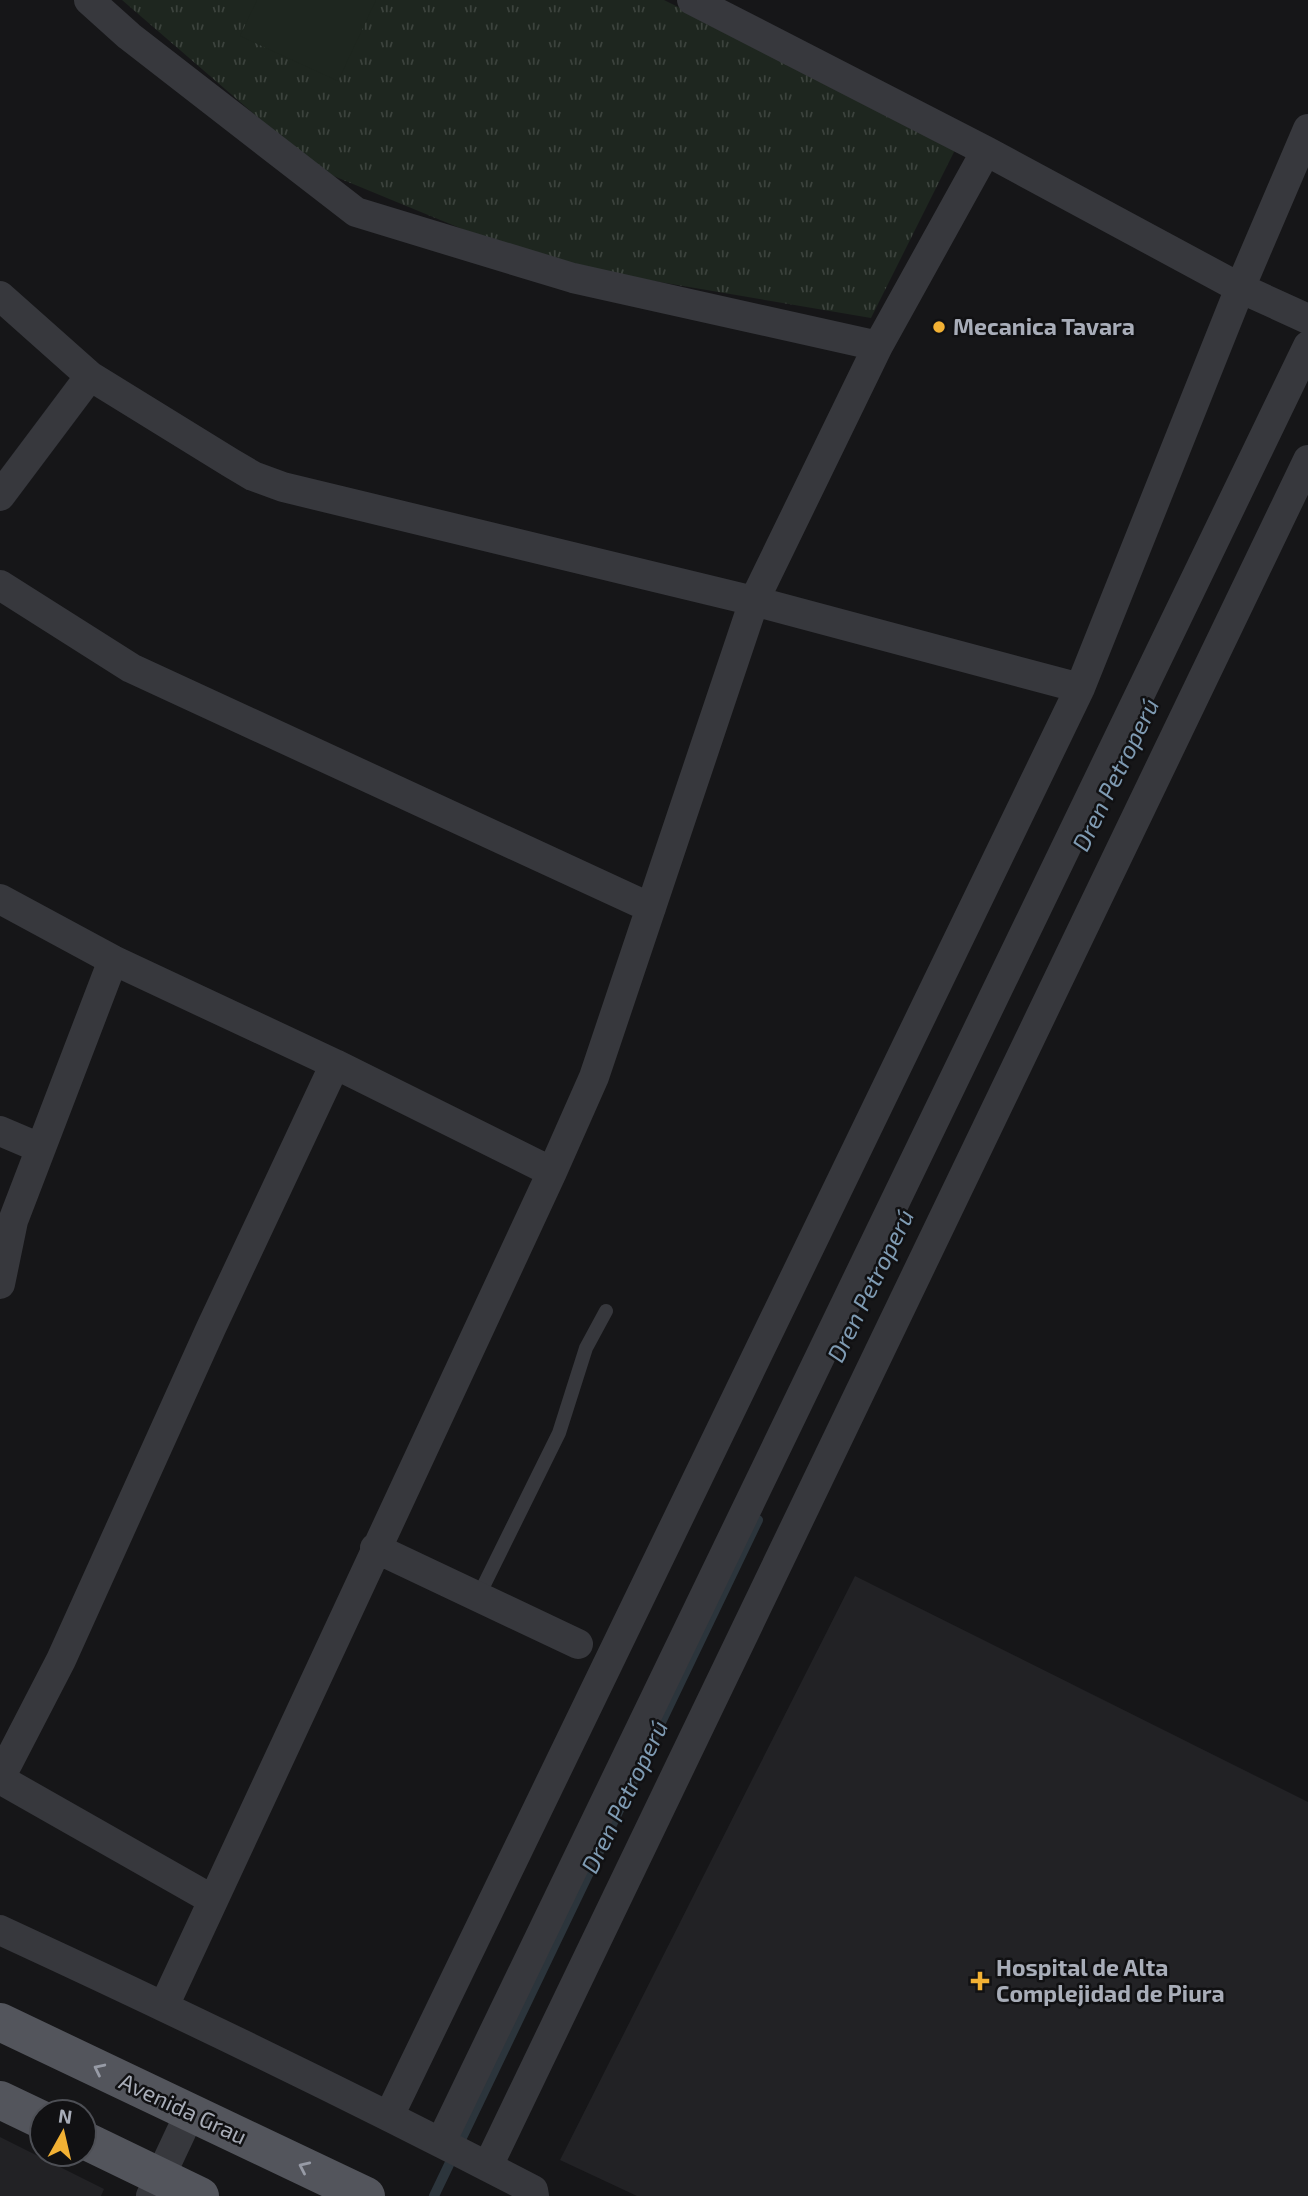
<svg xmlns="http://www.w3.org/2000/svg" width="1308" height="2196" viewBox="0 0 1308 2196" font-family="'Exo 2',sans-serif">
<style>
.built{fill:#222225}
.grass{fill:url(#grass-tufts)}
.pitch{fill:#1e261f}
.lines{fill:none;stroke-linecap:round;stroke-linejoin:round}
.stream{stroke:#2c353c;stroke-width:10}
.lane{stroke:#37383d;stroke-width:14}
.street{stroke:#37383d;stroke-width:30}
.primary{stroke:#53555c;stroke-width:38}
.oneway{stroke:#979ba6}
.poi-dot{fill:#f2b134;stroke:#111113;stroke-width:2.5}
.labels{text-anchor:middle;stroke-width:5;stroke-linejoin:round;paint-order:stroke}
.poi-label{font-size:23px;font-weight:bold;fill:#a8adb8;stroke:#111113;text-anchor:start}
.street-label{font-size:23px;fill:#a8adb8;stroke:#111113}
.water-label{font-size:24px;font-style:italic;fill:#7f9bb3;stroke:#111113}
</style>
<defs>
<pattern id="grass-tufts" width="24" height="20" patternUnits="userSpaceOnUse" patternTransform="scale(1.75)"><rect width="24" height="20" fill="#1e261f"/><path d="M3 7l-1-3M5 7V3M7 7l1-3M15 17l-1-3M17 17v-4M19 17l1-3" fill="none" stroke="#3c433d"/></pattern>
</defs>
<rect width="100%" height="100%" fill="#161618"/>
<!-- built -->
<path class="built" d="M855,1576L1308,1802V2196H637L560,2160Z
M0,2137L104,2189L101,2196H0Z"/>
<!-- grass -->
<path class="grass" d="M122,0H664L957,146L871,318L542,262L319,170Z"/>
<!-- pitch -->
<path class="pitch" d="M257,0H376L338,81L240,36Z"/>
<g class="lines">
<!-- stream -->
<path class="stream" d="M434,2196L758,1520"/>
<!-- lane -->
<path class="lane" d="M478,1597L559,1433L586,1348L606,1311"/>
<!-- street -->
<path class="street" d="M89,0L129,36L356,212L573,278L878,346
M692,0L986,151L1240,288L1308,319
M0,296L90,376L231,463L253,476L283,487L754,601L1080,688
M0,496L90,376
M0,585L131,668L651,908
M0,899L113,960L335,1064L552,1172
M0,1131L40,1148
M0,1284L13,1221L113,960
M375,1548L578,1644
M0,1778L61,1660L211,1328L335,1064
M0,1779L213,1900
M0,1930C180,2013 358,2099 533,2190L534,2196
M164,2006L552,1172L594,1077L754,601L878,346L986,151
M389,2116L1080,688L1240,288L1308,129
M441,2142L1308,346
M488,2166L1308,460
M151,2196L190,2113"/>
<!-- primary -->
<path class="primary" d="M0,2022L366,2196
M0,2100L42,2120
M84,2140L200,2196"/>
</g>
<!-- one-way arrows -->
<defs><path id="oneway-chevron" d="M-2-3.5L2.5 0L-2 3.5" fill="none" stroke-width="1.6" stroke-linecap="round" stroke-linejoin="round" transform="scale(1.75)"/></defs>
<g class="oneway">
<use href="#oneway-chevron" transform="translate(99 2069) rotate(-154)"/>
<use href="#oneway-chevron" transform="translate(304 2167) rotate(-155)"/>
</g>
<!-- markers -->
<g class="poi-dot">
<circle cx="939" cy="327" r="7"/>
<path d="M976.5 1970.5h7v7h7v7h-7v7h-7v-7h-7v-7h7z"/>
</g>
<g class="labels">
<!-- poi labels -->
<g class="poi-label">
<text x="953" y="335">Mecanica Tavara</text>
<text x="996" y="1976">Hospital de Alta<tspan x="996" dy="26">Complejidad de Piura</tspan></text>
</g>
<!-- street labels -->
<g class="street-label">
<text transform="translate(183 2109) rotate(25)" y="8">Avenida Grau</text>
</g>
<!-- water labels -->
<g class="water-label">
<text transform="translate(1116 775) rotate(-64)" y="8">Dren Petroperú</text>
<text transform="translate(871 1286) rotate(-64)" y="8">Dren Petroperú</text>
<text transform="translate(625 1797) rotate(-64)" y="8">Dren Petroperú</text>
</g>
</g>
<!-- north arrow -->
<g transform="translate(63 2133) rotate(8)"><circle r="33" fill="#111113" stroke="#4d4f55" stroke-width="2"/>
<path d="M0-5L12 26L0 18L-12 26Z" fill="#f2b134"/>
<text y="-10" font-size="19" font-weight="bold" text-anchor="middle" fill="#a8adb8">N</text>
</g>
</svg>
